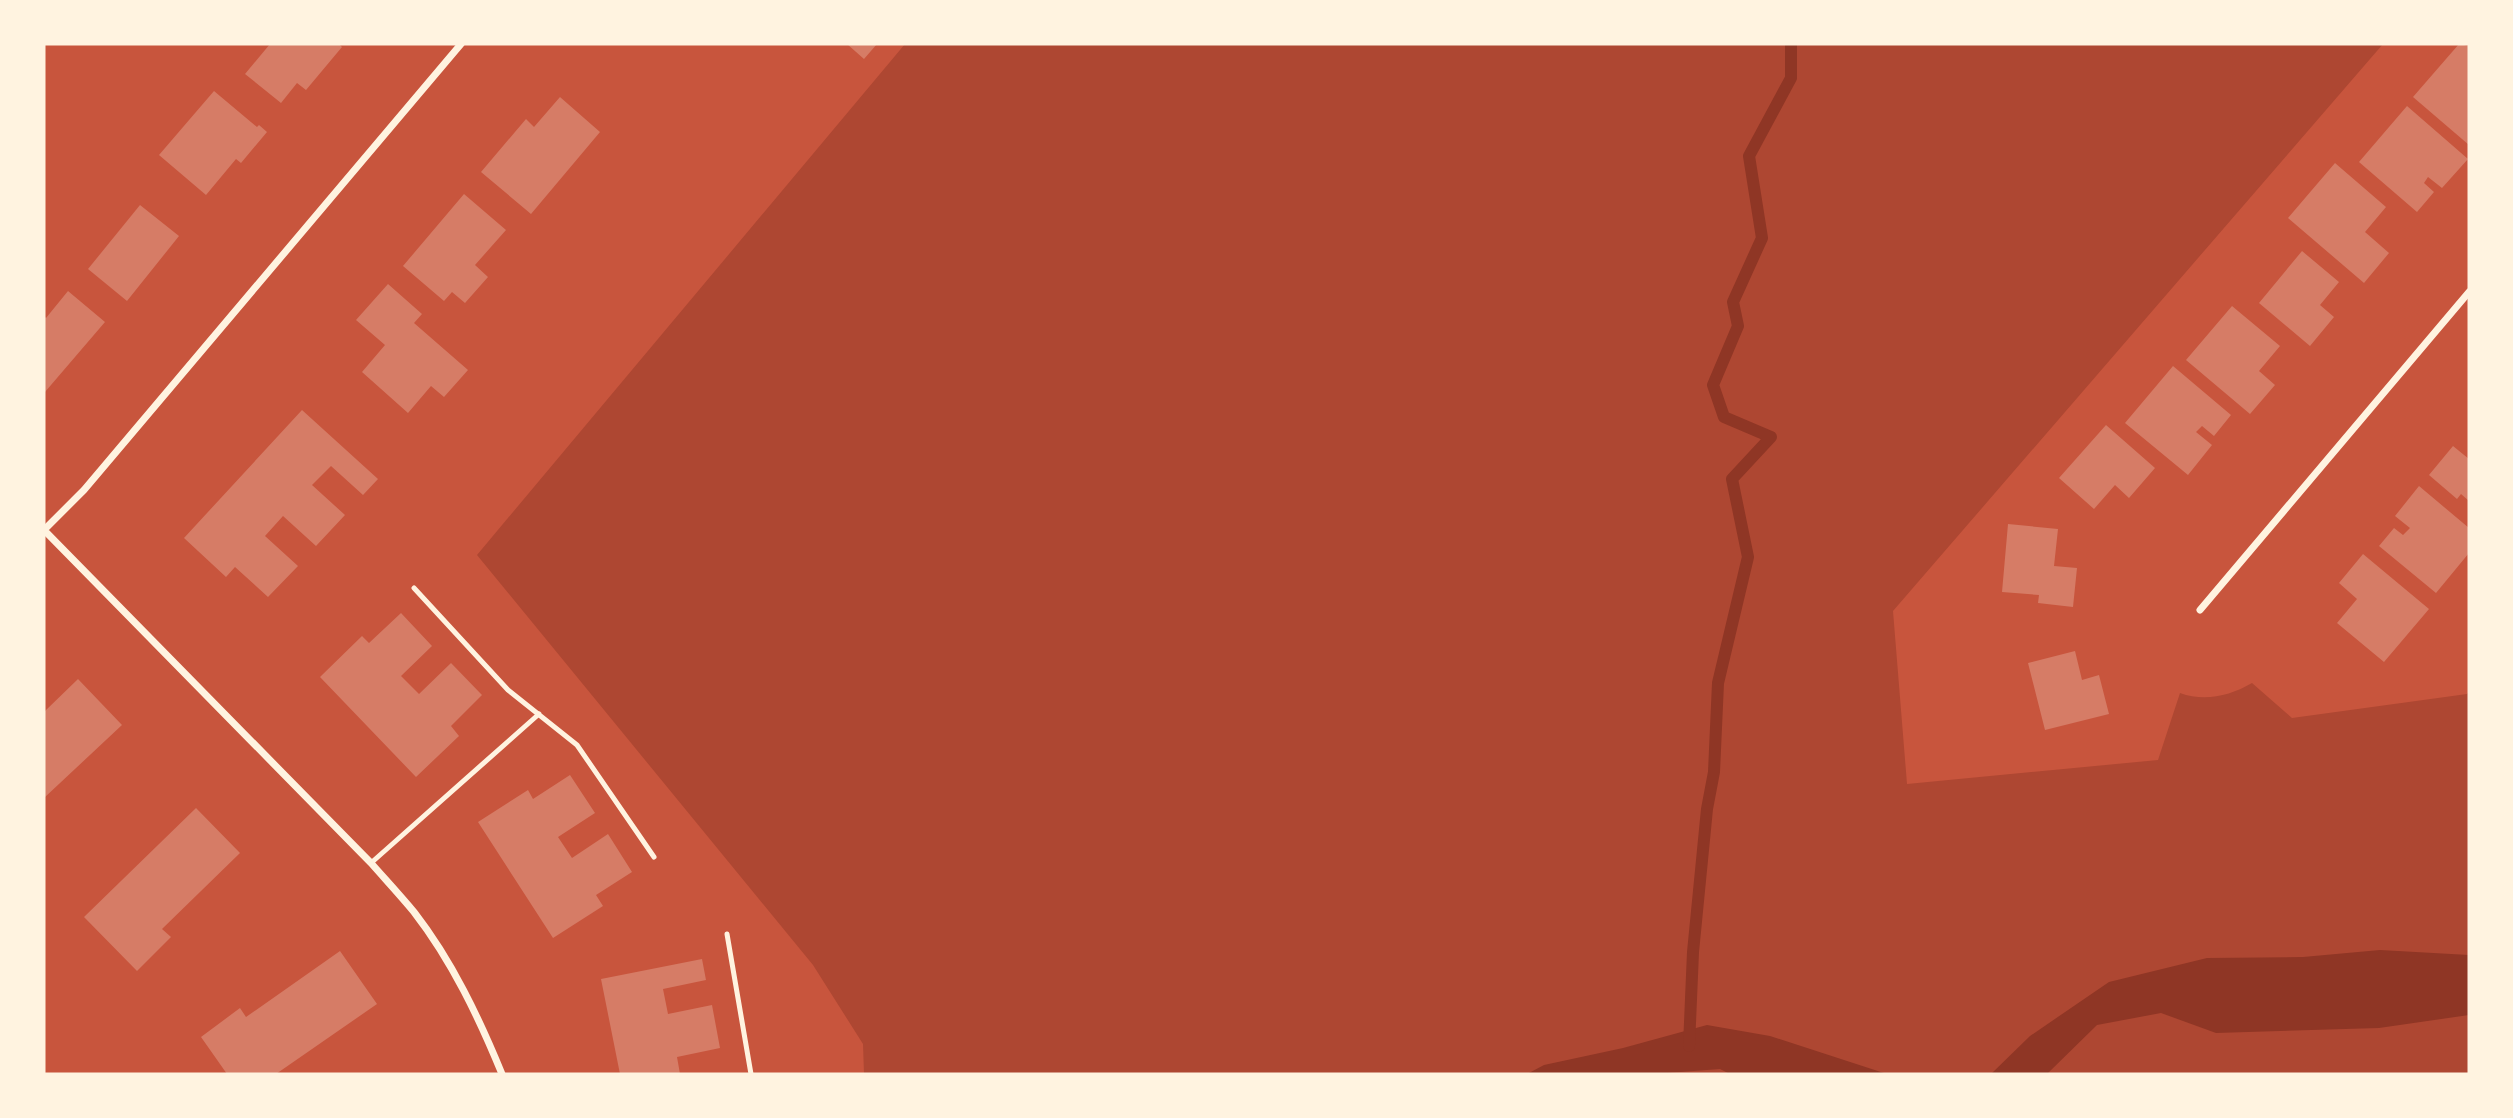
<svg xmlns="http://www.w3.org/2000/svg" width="2513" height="1118" viewBox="0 0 2513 1118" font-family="'Sofia Sans Condensed',sans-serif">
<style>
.green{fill:#ae4732}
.water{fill:#8f3625}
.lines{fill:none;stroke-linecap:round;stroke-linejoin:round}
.stream{stroke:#8f3625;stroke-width:12}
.building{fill:#d67c66}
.service{stroke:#fff3e0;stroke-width:5}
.minor{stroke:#fff3e0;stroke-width:7}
</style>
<rect width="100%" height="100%" fill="#c8553d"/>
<!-- green -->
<path class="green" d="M905,44H2383L1893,611L1907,784L2158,760L2180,693C2204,702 2230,696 2252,683L2292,718L2467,694L2469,691V1074H864L863,1044L813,965L477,555Z"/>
<!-- water -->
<path class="water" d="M2380,950L2469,955V1015L2379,1028L2216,1033L2161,1013L2097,1025L2047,1074H1991L2030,1036L2109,982L2207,958L2303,957Z
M1707,1025L1770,1036L1887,1074H1730L1720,1069L1654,1074H1527L1544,1065L1623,1048Z"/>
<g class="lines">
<!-- stream -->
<path class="stream" d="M1689,1046L1693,952L1707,809L1714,772L1718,683L1748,557L1732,479L1771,437L1724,417L1713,385L1738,326L1733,302L1762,238L1749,156L1791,78V44"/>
</g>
<!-- building -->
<path class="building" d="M270,44H339L342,47L306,90L297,83L281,103L245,74Z
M847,44H877L864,59Z
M2459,44L2469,46V145L2413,97Z
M214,91L257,127L259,125L267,132L241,163L236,159L206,195L159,155Z
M560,97L600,132L531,214L481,172L526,119L534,127Z
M2407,106L2468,159L2442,188L2428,177L2424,183L2434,192L2417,212L2359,162Z
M2335,163L2386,207L2365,232L2389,253L2364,283L2288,218Z
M464,194L506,230L475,265L488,277L465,303L452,292L444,301L403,266Z
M140,205L179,236L127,301L88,269Z
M2302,251L2339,282L2320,305L2334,317L2310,346L2259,303Z
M388,284L422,314L414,323L468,370L444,397L431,386L408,413L362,372L385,345L356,320Z
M68,291L105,322L45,392L44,316L46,318Z
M2232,306L2280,346L2259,371L2275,385L2250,414L2186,360Z
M2173,366L2231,415L2214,436L2202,426L2196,432L2212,445L2188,475L2125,423Z
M302,410L378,479L363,495L331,466L312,485L345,515L316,546L283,516L265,536L298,566L268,597L235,567L226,577L184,538Z
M2106,425L2155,468L2129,498L2115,485L2094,509L2059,478Z
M2453,446L2469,459V501L2461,494L2457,499L2429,475Z
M2419,486L2469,528V553L2436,593L2379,546L2394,528L2403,535L2410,528L2395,516Z
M2008,524L2058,529L2054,566L2077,568L2073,607L2038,603L2039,595L2002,592Z
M2363,554L2429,609L2384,662L2337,623L2357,599L2339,583Z
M401,613L432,646L401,676L419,694L451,663L482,695L451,726L459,736L416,777L320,677L362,636L369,643Z
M2075,651L2082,680L2099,675L2109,714L2045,730L2028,663Z
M78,679L122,725L44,798V712Z
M570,775L595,813L558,837L572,858L608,834L632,872L596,895L603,906L553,938L478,822L528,790L533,799Z
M196,808L240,853L162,929L171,937L137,971L84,917Z
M340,951L377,1004L276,1074H227L201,1037L240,1008L246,1017Z
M702,959L706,980L663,989L668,1014L712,1005L720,1048L677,1057L680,1074H620L601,979Z"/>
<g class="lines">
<!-- service -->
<path class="service" d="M414,588L508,690L577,745L654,857
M371,863L539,714
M727,934L751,1074"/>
<!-- minor -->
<path class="minor" d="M44,530L371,863C385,879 400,895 414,912C452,961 479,1018 502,1074
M44,530L84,490L461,44
M2200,610L2469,292"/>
</g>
<!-- border -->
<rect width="2513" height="1118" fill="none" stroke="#fff3e0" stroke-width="91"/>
</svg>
